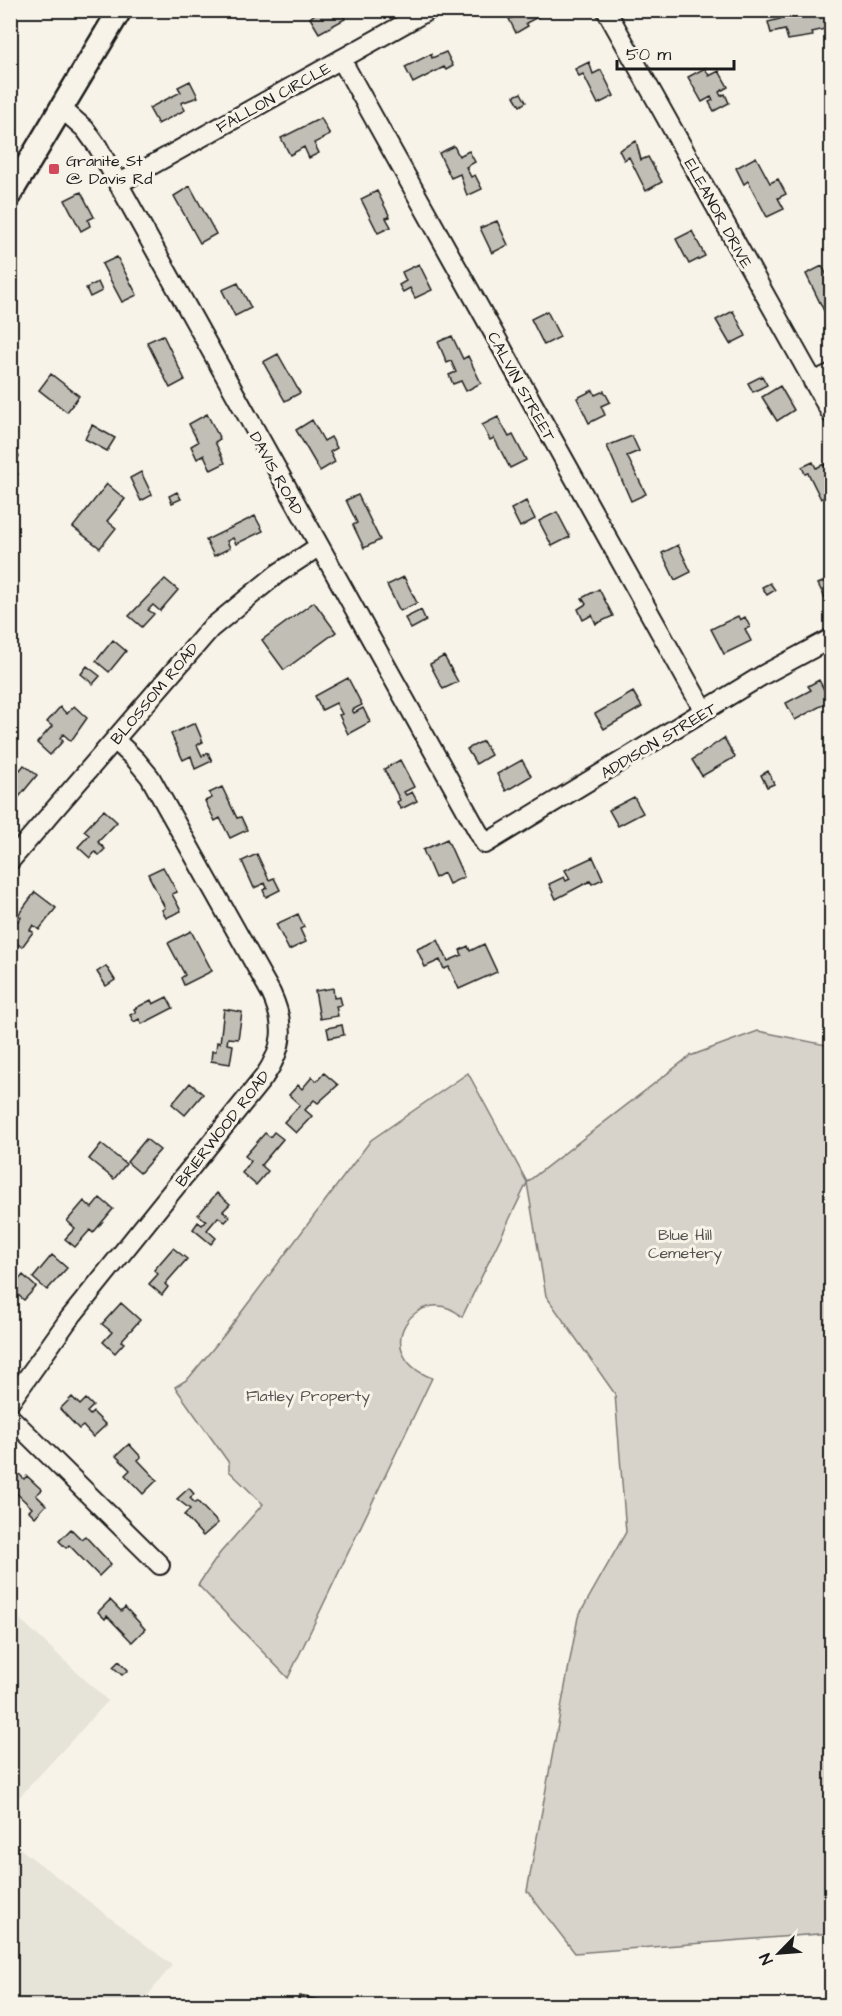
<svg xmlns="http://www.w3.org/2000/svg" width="842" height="2016" viewBox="0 0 842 2016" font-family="'Architects Daughter',sans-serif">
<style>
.built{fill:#e6e3d9}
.green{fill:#d7d3cb;stroke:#7a7874;stroke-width:1.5}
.building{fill:#c0beb5;stroke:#1c1c1c;stroke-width:1.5}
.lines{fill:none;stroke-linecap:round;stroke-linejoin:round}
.minor-casing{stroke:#1c1c1c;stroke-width:22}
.major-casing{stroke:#1c1c1c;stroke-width:27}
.minor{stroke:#f7f3e8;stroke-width:18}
.major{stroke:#f7f3e8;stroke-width:22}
.poi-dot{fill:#d1495b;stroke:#f7f3e8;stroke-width:2}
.labels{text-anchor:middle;stroke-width:6;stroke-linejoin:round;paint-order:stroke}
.street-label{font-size:16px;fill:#1c1c1c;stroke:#f7f3e8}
.poi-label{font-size:16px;fill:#1c1c1c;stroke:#f7f3e8;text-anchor:start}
.park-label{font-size:16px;fill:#545351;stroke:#f7f3e8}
</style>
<rect width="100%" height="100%" fill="#f7f3e8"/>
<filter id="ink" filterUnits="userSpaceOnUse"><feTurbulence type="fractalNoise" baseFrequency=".0167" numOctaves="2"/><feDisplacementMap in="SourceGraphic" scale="12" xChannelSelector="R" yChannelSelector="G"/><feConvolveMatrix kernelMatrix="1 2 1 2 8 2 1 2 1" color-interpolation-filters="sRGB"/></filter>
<g filter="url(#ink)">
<!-- built -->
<path class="built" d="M11,1611L108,1701L11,1806H10Z
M10,1841L172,1965L140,2005H11Z"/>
<!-- green -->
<path class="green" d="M758,1031L831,1046V1933L575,1953L527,1891L578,1617L626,1532L615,1394L546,1296L527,1183L462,1317C420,1278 365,1352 432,1378L288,1678L198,1585L220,1553L263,1504L229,1471V1463L175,1387L188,1379L225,1334L371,1140L468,1073L527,1182L690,1056Z"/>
<!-- building -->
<path class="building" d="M320,10H347L342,13L345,19L319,33L310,18Z
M519,10H551L526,23L528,26L516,33L509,19L521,14Z
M778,10H811L812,13L825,10L829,28L812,32L813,36L788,40L785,30L771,33L768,22L780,19Z
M446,52L453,66L446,70L444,67L413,83L405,67L431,54L432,58Z
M589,62L593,74L601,70L614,96L598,104L583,74L579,76L575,69Z
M705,68L709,76L719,71L728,87L719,92L721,96L725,94L729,103L714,111L709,102L713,100L711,97L702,102L688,77Z
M190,81L198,97L181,103L185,110L158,124L149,108L181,92L178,87Z
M521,93L526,102L520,106L514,96Z
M321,118L330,135L314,143L319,153L309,158L304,147L290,155L281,138Z
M636,141L641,160L648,157L662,182L646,191L629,157L624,160L619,150Z
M454,146L459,156L469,151L475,162L466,167L471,177L475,175L482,189L467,196L460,174L451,178L439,153Z
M756,157L770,183L778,179L786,194L778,198L784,209L767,217L748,181L744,184L736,168Z
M190,186L216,234L200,243L174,196Z
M377,191L390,217L386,218L391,227L378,233L361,199Z
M81,192L94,217L88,220L90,226L81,231L65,200Z
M497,221L508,245L492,253L480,228Z
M692,231L705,256L689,264L676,239Z
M117,257L137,295L122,302L102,264Z
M419,264L432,290L415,298L410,288L403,292L399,285L406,281L402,272Z
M822,266L832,285V317L828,319L806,274Z
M98,282L102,291L90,297L86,288Z
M238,283L251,308L235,316L222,290Z
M547,311L560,337L544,345L531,319Z
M733,311L746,336L730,344L716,320Z
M163,335L185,380L170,388L147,342Z
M452,336L463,359L468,356L481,383L466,391L461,381L453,384L449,375L456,372L451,361L447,363L438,342Z
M278,354L300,393L285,401L263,362Z
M51,374L79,396L67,412L39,390Z
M762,376L767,385L753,392L748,383Z
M780,386L794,410L777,421L762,397Z
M593,390L595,395L604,391L610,402L601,406L605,415L589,423L577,398Z
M207,414L220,439L215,442L225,463L211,470L204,455L197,459L191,446L198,442L189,424Z
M498,417L509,437L513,435L526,460L510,468L494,438L490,440L482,425Z
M312,420L324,441L331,437L337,448L330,452L335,462L320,471L296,430Z
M92,425L115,438L107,451L85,439Z
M632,436L639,451L627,456L646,494L631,501L607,446Z
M10,451L19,456L14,466L17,467L15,472L18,474L10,488Z
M813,462L816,468L824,464L832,479V493L821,499L808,473L805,474L802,467Z
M141,472L152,495L141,501L130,478Z
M107,484L125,499L107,521L116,528L100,548L73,527Z
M177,492L181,499L172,503L169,496Z
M358,495L380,540L364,548L353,525L357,523L346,500Z
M526,501L535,519L520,527L511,509Z
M557,512L570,537L552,546L539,521Z
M255,516L263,531L236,544L233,538L227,541L230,548L214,556L206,540Z
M678,545L691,572L675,580L662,553Z
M404,577L417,603L400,611L387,585Z
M832,578V598L826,600L818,584Z
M165,579L178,590L160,611L153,605L148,610L154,614L142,627L129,616Z
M770,583L775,590L767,595L762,587Z
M599,589L613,616L596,624L592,615L583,620L578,609L586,604L582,598Z
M314,602L336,632L284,670L262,640Z
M421,610L426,621L411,629L405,618Z
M738,616L740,620L745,617L750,627L745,629L751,641L724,654L711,629Z
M113,640L126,651L109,672L96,661Z
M444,656L458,682L443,689L430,664Z
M87,666L100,676L93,684L81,674Z
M348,678L362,705L352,710L354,713L363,708L370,722L348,734L339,715L342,714L336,703L322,710L315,696Z
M819,680L830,701L795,720L786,703L811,690L808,686Z
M633,692L642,707L604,729L595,714Z
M74,706L87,718L71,741L63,734L60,738L63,741L50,755L37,743L52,726L47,722L60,707L67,714Z
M195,723L203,742L197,745L202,756L208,753L212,761L195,769L191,756L183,760L171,734Z
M724,738L735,757L702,776L692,760Z
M483,741L491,755L476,764L467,749Z
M400,760L414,787L404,792L406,795L412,792L417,801L401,809L397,802L400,800L384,769Z
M522,760L531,776L506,791L497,774Z
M14,765L20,770L24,765L37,775L19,797L10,790V769Z
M768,771L774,784L767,787L761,775Z
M222,787L237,818L241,817L247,830L230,838L220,818L215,821L205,801L212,798L209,793Z
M634,797L643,813L618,826L609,810Z
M104,810L117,822L98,842L105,849L99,855L95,852L90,858L78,847L89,835L84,831Z
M447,839L464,877L449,884L444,873L435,878L423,850Z
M257,854L269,880L274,878L280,890L266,897L263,890L267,888L265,883L254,888L242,861Z
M593,857L603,879L592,884L590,881L556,899L549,884L564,877L566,881L570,879L565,870Z
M163,867L177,892L172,894L181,911L166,918L162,910L165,908L148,874Z
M35,892L56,908L39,930L33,925L30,930L33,932L22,947L10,939V921L13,917L18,921L21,917L18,915Z
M298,914L304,927L300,929L306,942L289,950L276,924Z
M191,931L212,971L184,985L181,978L185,975L168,943Z
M438,940L448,961L462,955L460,950L468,946L470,951L484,944L497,972L459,989L449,967L444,969L440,960L425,967L417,949Z
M106,966L115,980L106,986L97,972Z
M333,988L334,998L340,997L342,1005L336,1006L338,1016L320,1019L315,991Z
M167,997L173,1008L142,1024L139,1019L134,1022L130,1015L136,1012L134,1009L151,1000L153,1004Z
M224,1009L242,1012L238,1039L228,1038L227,1044L233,1045L230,1064L211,1061L212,1051H216L217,1042L220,1043Z
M342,1025L344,1035L329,1038L327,1028Z
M324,1073L338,1085L318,1103L314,1100L305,1110L312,1116L296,1133L284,1122L300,1105L289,1095L298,1085L302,1089L312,1077L317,1081Z
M190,1083L203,1094L185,1115L172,1104Z
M274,1132L283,1139L261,1165L268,1171L256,1185L242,1173L251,1161L245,1156L265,1133L270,1137Z
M146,1139L160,1150L140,1173L127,1162Z
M101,1144L126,1164L114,1179L89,1159Z
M217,1193L230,1204L223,1211L230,1217L225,1222L218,1217L207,1230L216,1238L211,1244L193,1229L198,1222L202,1225L206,1221L198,1215Z
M100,1198L113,1209L93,1233L90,1230L75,1247L65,1239L75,1228L67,1221L84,1201L92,1208Z
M173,1248L187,1259L165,1284L168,1287L162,1295L149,1284L158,1274L154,1270Z
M52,1255L67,1268L47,1290L33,1278Z
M23,1275L36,1287L24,1300L11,1289Z
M121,1303L140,1320L121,1341L124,1343L115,1353L103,1342L112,1332L102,1324Z
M72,1397L80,1405L86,1399L93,1406L87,1412L90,1415L93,1412L106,1425L93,1437L83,1426L79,1429L60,1409Z
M129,1444L141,1457L138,1460L157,1480L143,1494L125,1475L130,1470L116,1456Z
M18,1473L24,1479L27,1476L42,1490L36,1495L46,1505L35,1517L29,1511L32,1508L10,1487V1480Z
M189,1488L194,1494L190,1498L195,1503L197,1501L218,1523L203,1536L184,1515L190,1509L177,1499Z
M71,1529L81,1539L85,1536L111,1564L99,1576L69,1545L66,1548L59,1541Z
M110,1600L121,1611L125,1607L145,1629L132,1642L107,1616L105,1619L98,1612Z
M119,1661L128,1670L122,1675L113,1667Z
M299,1996L351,2006H298Z"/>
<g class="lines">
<defs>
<path id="minor" d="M606,10L832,415
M341,59L704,711
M61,108L85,129L98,147L485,844L763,675L832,638
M118,184L429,10
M813,382L832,373
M10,861L210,629L277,574L318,547
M10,1402L69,1319L264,1077C284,1048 286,1025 271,993L150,777L136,760L115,740
M10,1417L160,1565"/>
<path id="major" d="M10,194L120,10"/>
</defs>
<!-- minor casing -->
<use href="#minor" class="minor-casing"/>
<!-- major casing -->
<use href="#major" class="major-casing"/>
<!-- minor -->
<use href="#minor" class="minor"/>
<!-- major -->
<use href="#major" class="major"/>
</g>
</g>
<!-- markers -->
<rect class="poi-dot" x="48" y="163" width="12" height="12" rx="3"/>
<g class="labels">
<!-- street labels -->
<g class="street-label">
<text transform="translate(273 97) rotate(-29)" y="6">FALLON CIRCLE</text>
<text transform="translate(719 213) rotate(61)" y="6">ELEANOR DRIVE</text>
<text transform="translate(522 386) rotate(61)" y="6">CALVIN STREET</text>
<text transform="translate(277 473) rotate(61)" y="6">DAVIS ROAD</text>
<text transform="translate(154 693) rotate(-50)" y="6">BLOSSOM ROAD</text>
<text transform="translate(658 740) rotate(-31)" y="6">ADDISON STREET</text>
<text transform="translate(222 1128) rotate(-52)" y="6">BRIERWOOD ROAD</text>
</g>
<!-- poi labels -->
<g class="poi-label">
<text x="66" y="166">Granite St<tspan x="66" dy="18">@ Davis Rd</tspan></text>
</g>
<!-- park labels -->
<g class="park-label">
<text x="685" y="1240">Blue Hill<tspan x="685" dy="18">Cemetery</tspan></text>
<text x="308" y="1401">Flatley Property</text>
</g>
</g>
<!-- margin -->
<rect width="842" height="2016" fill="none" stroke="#f7f3e8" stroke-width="36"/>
<rect x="18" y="18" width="806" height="1980" fill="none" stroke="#1c1c1c" stroke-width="2" filter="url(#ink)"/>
<!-- north arrow -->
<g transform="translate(779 1953) rotate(245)" stroke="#f7f3e8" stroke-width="4.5" paint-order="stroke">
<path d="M0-4.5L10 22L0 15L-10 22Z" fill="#1c1c1c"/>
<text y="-9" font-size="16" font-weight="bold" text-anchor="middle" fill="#1c1c1c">N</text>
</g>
<!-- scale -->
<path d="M617 60v9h117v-9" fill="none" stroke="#1c1c1c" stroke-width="3"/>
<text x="626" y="60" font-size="18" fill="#1c1c1c" stroke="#f7f3e8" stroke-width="4.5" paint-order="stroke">50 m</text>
</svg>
